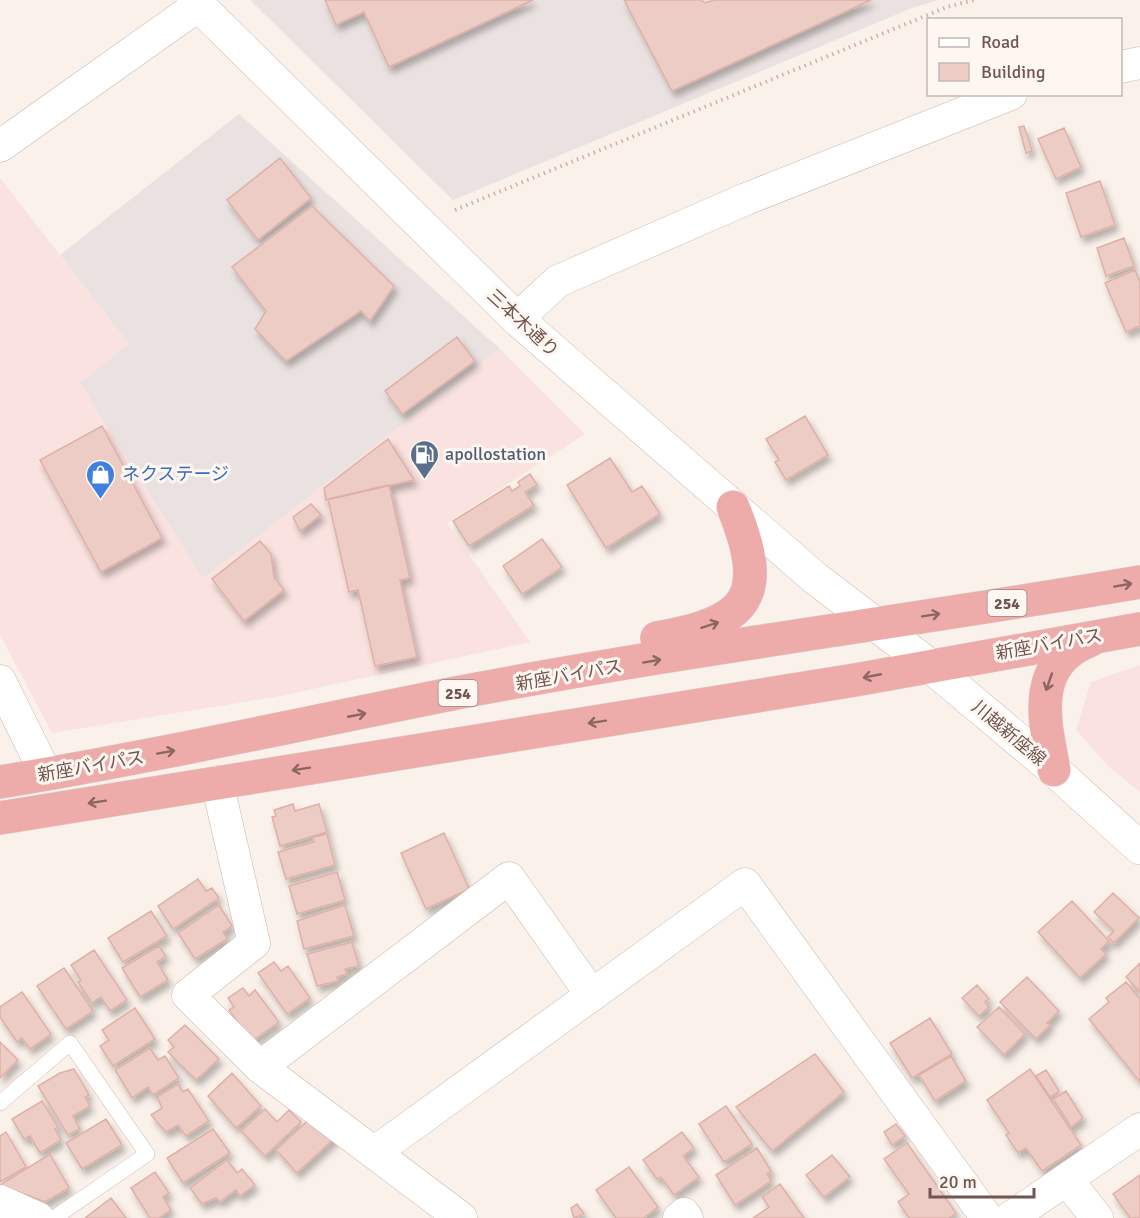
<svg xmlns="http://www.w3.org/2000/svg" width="1140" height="1218" viewBox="0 0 1140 1218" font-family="Signika,'Noto Sans JP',sans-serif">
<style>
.commercial{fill:#f9e2e0}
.industrial{fill:#eae2e0}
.building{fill:#edccc5;stroke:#deb0a7;stroke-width:1.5;filter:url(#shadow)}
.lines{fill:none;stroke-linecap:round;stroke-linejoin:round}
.lane-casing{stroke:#ccb7b1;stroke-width:16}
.street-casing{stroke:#ccb7b1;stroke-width:33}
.secondary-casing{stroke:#d0b9b2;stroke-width:34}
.highway-casing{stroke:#d8cfce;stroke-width:34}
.path{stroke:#d2afa8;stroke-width:4;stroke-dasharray:1.5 4.5;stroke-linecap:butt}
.lane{stroke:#fff;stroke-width:15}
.street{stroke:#fff;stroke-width:32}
.secondary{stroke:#fff;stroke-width:33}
.highway{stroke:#edaca9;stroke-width:33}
.oneway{stroke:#8b6662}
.labels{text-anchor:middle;stroke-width:6;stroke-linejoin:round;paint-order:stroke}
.shield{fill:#fdf6f1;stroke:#9c8580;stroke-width:1.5}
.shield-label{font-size:16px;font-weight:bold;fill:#735550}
.street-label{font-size:18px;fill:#735550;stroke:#fdf6f1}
.service-label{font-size:18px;fill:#4e5e75;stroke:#fdf6f1;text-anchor:start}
.shop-label{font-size:18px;fill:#366cbe;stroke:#fdf6f1;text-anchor:start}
</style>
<defs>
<filter id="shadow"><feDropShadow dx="3.5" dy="6" stdDeviation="3" flood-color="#0004"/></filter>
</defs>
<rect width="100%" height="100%" fill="#faf1ea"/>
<!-- commercial -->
<path class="commercial" d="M0,178L129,344L203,577L500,349L585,434L447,523L530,642L280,696L52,733L0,635Z
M1140,665V792L1109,767L1076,730L1091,682Z"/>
<!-- industrial -->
<path class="industrial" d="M250,0H938L912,8L453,200Z
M239,114L500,349L203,578L80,383L129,344L60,255Z"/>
<!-- building -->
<path class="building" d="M325,0H533L389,67L364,12L336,25Z
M624,0H701L705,3L714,0H871L672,91Z
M1024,126L1032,151L1026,153L1019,127Z
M1064,128L1081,167L1056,179L1038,139Z
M280,158L311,198L258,240L227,200Z
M1100,181L1115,225L1081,237L1066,193Z
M312,206L394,286L370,321L361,311L286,361L255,329L266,311L232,267Z
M1124,238L1134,266L1106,276L1097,248Z
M1135,270L1140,282V326L1126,332L1105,283Z
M457,337L475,361L402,414L385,391Z
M805,416L828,455L786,480L775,462L779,460L766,439Z
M102,426L162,538L101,572L40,460Z
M388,439L414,480L326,500L324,488Z
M610,458L632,492L642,486L660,514L606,548L567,485Z
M530,474L537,485L525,492L534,505L469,546L453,521L509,486L512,491L520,486L518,482Z
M389,485L410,578L400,580L417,657L375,666L358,590L349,592L328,499Z
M311,504L321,515L300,531L293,517Z
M542,539L562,567L522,594L503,566Z
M260,541L271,554L274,577L284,590L244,621L212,579Z
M293,804L295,811L319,804L327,832L280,846L272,817L276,816L274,810Z
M444,833L469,889L426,909L401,853Z
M327,834L335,865L286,879L278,852L314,842L313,837Z
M337,872L345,900L297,914L289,886Z
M198,879L206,891L212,888L219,898L173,929L158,906Z
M1113,893L1139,918L1114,943L1108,937L1114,931L1094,912Z
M1072,901L1109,941L1101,949L1106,954L1080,978L1038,932Z
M219,905L232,926L223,932L227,939L195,959L178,933Z
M345,905L354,936L304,949L297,921Z
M151,911L167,936L123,962L108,938Z
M352,942L359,966L345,969L347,974L337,977L338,981L317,986L307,954Z
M159,946L166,956L157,962L168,980L140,997L122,968Z
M94,950L127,1000L110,1011L101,997L92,1003L78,982L81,980L71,965Z
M274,962L281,971L288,966L310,998L287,1014L258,973Z
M1140,963V992L1126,977Z
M64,968L93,1011L66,1029L37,986Z
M1027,977L1059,1011L1047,1023L1050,1025L1036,1039L1000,1002Z
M1126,982L1140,999V1082L1089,1019L1109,1002L1106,998Z
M977,985L989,999L985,1002L989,1007L979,1016L962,998Z
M243,988L249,996L255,990L279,1022L254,1040L251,1036L249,1038L229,1010L234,1007L228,998Z
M22,992L51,1034L30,1049L22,1038L17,1042L0,1017V1007Z
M999,1007L1025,1034L1004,1055L977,1027Z
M135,1008L155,1039L113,1066L100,1046L109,1040L102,1030Z
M930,1018L952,1054L912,1078L890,1043Z
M185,1025L219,1059L196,1080L168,1052L174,1047L168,1040Z
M0,1042L18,1060L0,1078Z
M150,1048L158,1060L165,1056L179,1078L153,1095L148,1087L132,1098L115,1070Z
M815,1054L844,1092L772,1151L736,1107Z
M951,1056L966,1081L935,1101L919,1075Z
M74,1069L89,1095L85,1097L90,1106L73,1116L80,1129L68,1135L38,1086L60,1073Z
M1030,1069L1081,1145L1042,1171L1026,1148L1018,1153L1006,1135L1009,1133L987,1100Z
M1046,1070L1059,1091L1050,1097L1036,1076Z
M232,1073L261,1106L236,1128L208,1096Z
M178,1084L183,1092L188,1089L209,1121L186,1136L178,1125L166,1132L151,1115L162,1108L157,1097Z
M1066,1091L1083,1118L1071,1127L1053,1099Z
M42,1101L58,1127L55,1129L61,1140L40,1153L30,1136L24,1139L12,1119Z
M726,1106L752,1144L724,1162L699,1124Z
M265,1109L277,1122L289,1110L301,1122L265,1156L241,1131Z
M314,1115L337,1136L297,1173L276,1150Z
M106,1119L122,1145L82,1169L66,1143Z
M896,1124L905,1136L892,1145L884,1132Z
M213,1129L230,1153L183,1183L167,1158Z
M6,1132L26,1167L0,1182V1136Z
M682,1132L694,1148L683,1156L699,1177L674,1195L661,1177L657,1179L643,1160Z
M907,1143L956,1213L949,1218H909L898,1202L909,1194L884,1159Z
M757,1148L771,1171L767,1174L771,1181L735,1205L716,1175Z
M50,1154L69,1188L45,1202L0,1185Z
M832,1155L850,1177L824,1197L806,1175Z
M227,1160L237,1173L242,1169L255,1185L240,1196L236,1190L220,1202L216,1198L202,1204L190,1188Z
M629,1167L658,1207L644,1218H616L596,1190Z
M155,1172L169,1193L163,1197L171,1210L159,1218H150L131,1188Z
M1140,1175V1218H1130L1113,1194Z
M780,1184L804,1218H753L769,1207L762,1197Z
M111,1198L126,1218H85Z
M577,1204L584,1214L574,1218L571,1208Z"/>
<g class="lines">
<defs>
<path id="lane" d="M0,1103L70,1043L147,1154L54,1218"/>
<path id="street" d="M1120,67L1140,63
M0,146L199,5
M517,319L558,281L746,199L1011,94
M0,681L46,774
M217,782L254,943L188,995L260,1067L461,1218
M260,1067L509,878L591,994
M375,1152L745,884L987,1218
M1067,1180L1097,1218
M0,1201L38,1218
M679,1218L684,1214L687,1218
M1010,1218L1140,1129"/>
<path id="secondary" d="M193,0L517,319L815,578L929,665L1054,770L1140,848"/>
<path id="highway" d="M657,638C748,622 770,597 733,507
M1054,770C1044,719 1030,664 1091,640
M0,782C151,757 301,724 451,694C679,650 911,621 1140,582
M0,818L855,680L1140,629"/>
</defs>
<!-- lane casing -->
<use href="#lane" class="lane-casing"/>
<!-- street casing -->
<use href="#street" class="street-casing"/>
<!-- secondary casing -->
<use href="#secondary" class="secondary-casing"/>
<!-- highway casing -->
<use href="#highway" class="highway-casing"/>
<!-- path -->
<path class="path" d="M455,210L947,7L974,0"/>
<!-- lane -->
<use href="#lane" class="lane"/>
<!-- street -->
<use href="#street" class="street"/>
<!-- secondary -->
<use href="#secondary" class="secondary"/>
<!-- highway -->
<use href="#highway" class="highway"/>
</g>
<!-- one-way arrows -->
<defs><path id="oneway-shaft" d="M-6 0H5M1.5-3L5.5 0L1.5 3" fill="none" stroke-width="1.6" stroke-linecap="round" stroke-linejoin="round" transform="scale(1.5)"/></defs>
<g class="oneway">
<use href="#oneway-shaft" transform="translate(1123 585) rotate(-10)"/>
<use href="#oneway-shaft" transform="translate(931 615) rotate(-9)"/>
<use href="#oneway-shaft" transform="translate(710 625) rotate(-18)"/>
<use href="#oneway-shaft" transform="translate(652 661) rotate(-10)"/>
<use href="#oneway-shaft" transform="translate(872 676) rotate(169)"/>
<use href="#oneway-shaft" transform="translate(1049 682) rotate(109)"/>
<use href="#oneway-shaft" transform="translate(357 715) rotate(-11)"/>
<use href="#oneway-shaft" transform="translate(597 722) rotate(171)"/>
<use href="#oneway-shaft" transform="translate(166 752) rotate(-10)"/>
<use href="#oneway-shaft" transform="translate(301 769) rotate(171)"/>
<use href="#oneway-shaft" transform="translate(97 802) rotate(171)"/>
</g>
<!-- icons -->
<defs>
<symbol id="fuel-pin" viewBox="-11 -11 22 30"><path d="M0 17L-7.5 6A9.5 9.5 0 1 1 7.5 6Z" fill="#5c6f8a" stroke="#fdf6f1"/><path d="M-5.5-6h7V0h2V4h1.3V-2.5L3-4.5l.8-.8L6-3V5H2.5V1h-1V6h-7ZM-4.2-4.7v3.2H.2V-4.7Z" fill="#fff"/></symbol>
<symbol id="shop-pin" viewBox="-11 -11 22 30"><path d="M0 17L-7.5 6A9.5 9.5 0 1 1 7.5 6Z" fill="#3f7fe0" stroke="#fdf6f1"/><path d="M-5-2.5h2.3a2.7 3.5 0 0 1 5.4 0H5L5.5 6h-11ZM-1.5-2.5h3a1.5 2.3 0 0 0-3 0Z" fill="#fff"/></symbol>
</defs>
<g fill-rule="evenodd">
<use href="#fuel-pin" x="408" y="438" width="33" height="45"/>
<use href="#shop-pin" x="84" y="458" width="33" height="45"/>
</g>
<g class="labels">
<!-- shield labels -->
<g class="shield">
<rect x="987.5" y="590" width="39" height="26" rx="4.5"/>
<rect x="438.5" y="680" width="39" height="26" rx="4.5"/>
</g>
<g class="shield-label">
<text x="1007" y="609">254</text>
<text x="458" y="699">254</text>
</g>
<!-- street labels -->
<g class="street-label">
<text transform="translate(523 323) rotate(43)" y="6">三本木通り</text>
<text transform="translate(1049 644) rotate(-10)" y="6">新座バイパス</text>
<text transform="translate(569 675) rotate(-10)" y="6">新座バイパス</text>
<text transform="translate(1009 733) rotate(40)" y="6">川越新座線</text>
<text transform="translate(91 766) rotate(-10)" y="6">新座バイパス</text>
</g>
<!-- service labels -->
<g class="service-label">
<text x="445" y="460">apollostation</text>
</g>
<!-- shop labels -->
<g class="shop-label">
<text x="122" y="480">ネクステージ</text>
</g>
</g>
<!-- legend -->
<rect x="927" y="18" width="195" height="78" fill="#fdf6f1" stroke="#c6b6b1" stroke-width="1.5"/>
<rect x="939" y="38" width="30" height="9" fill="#ffffff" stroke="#c6b6b1" stroke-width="1.5"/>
<text x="981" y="48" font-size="18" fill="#735550">Road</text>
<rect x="939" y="63" width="30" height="18" fill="#edccc5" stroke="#c6b6b1" stroke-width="1.5"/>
<text x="981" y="78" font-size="18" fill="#735550">Building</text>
<!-- scale -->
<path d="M930 1188v9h104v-9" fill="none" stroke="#735550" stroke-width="3"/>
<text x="939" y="1188" font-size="18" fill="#735550" stroke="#fdf6f1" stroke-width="4.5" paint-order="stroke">20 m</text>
</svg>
